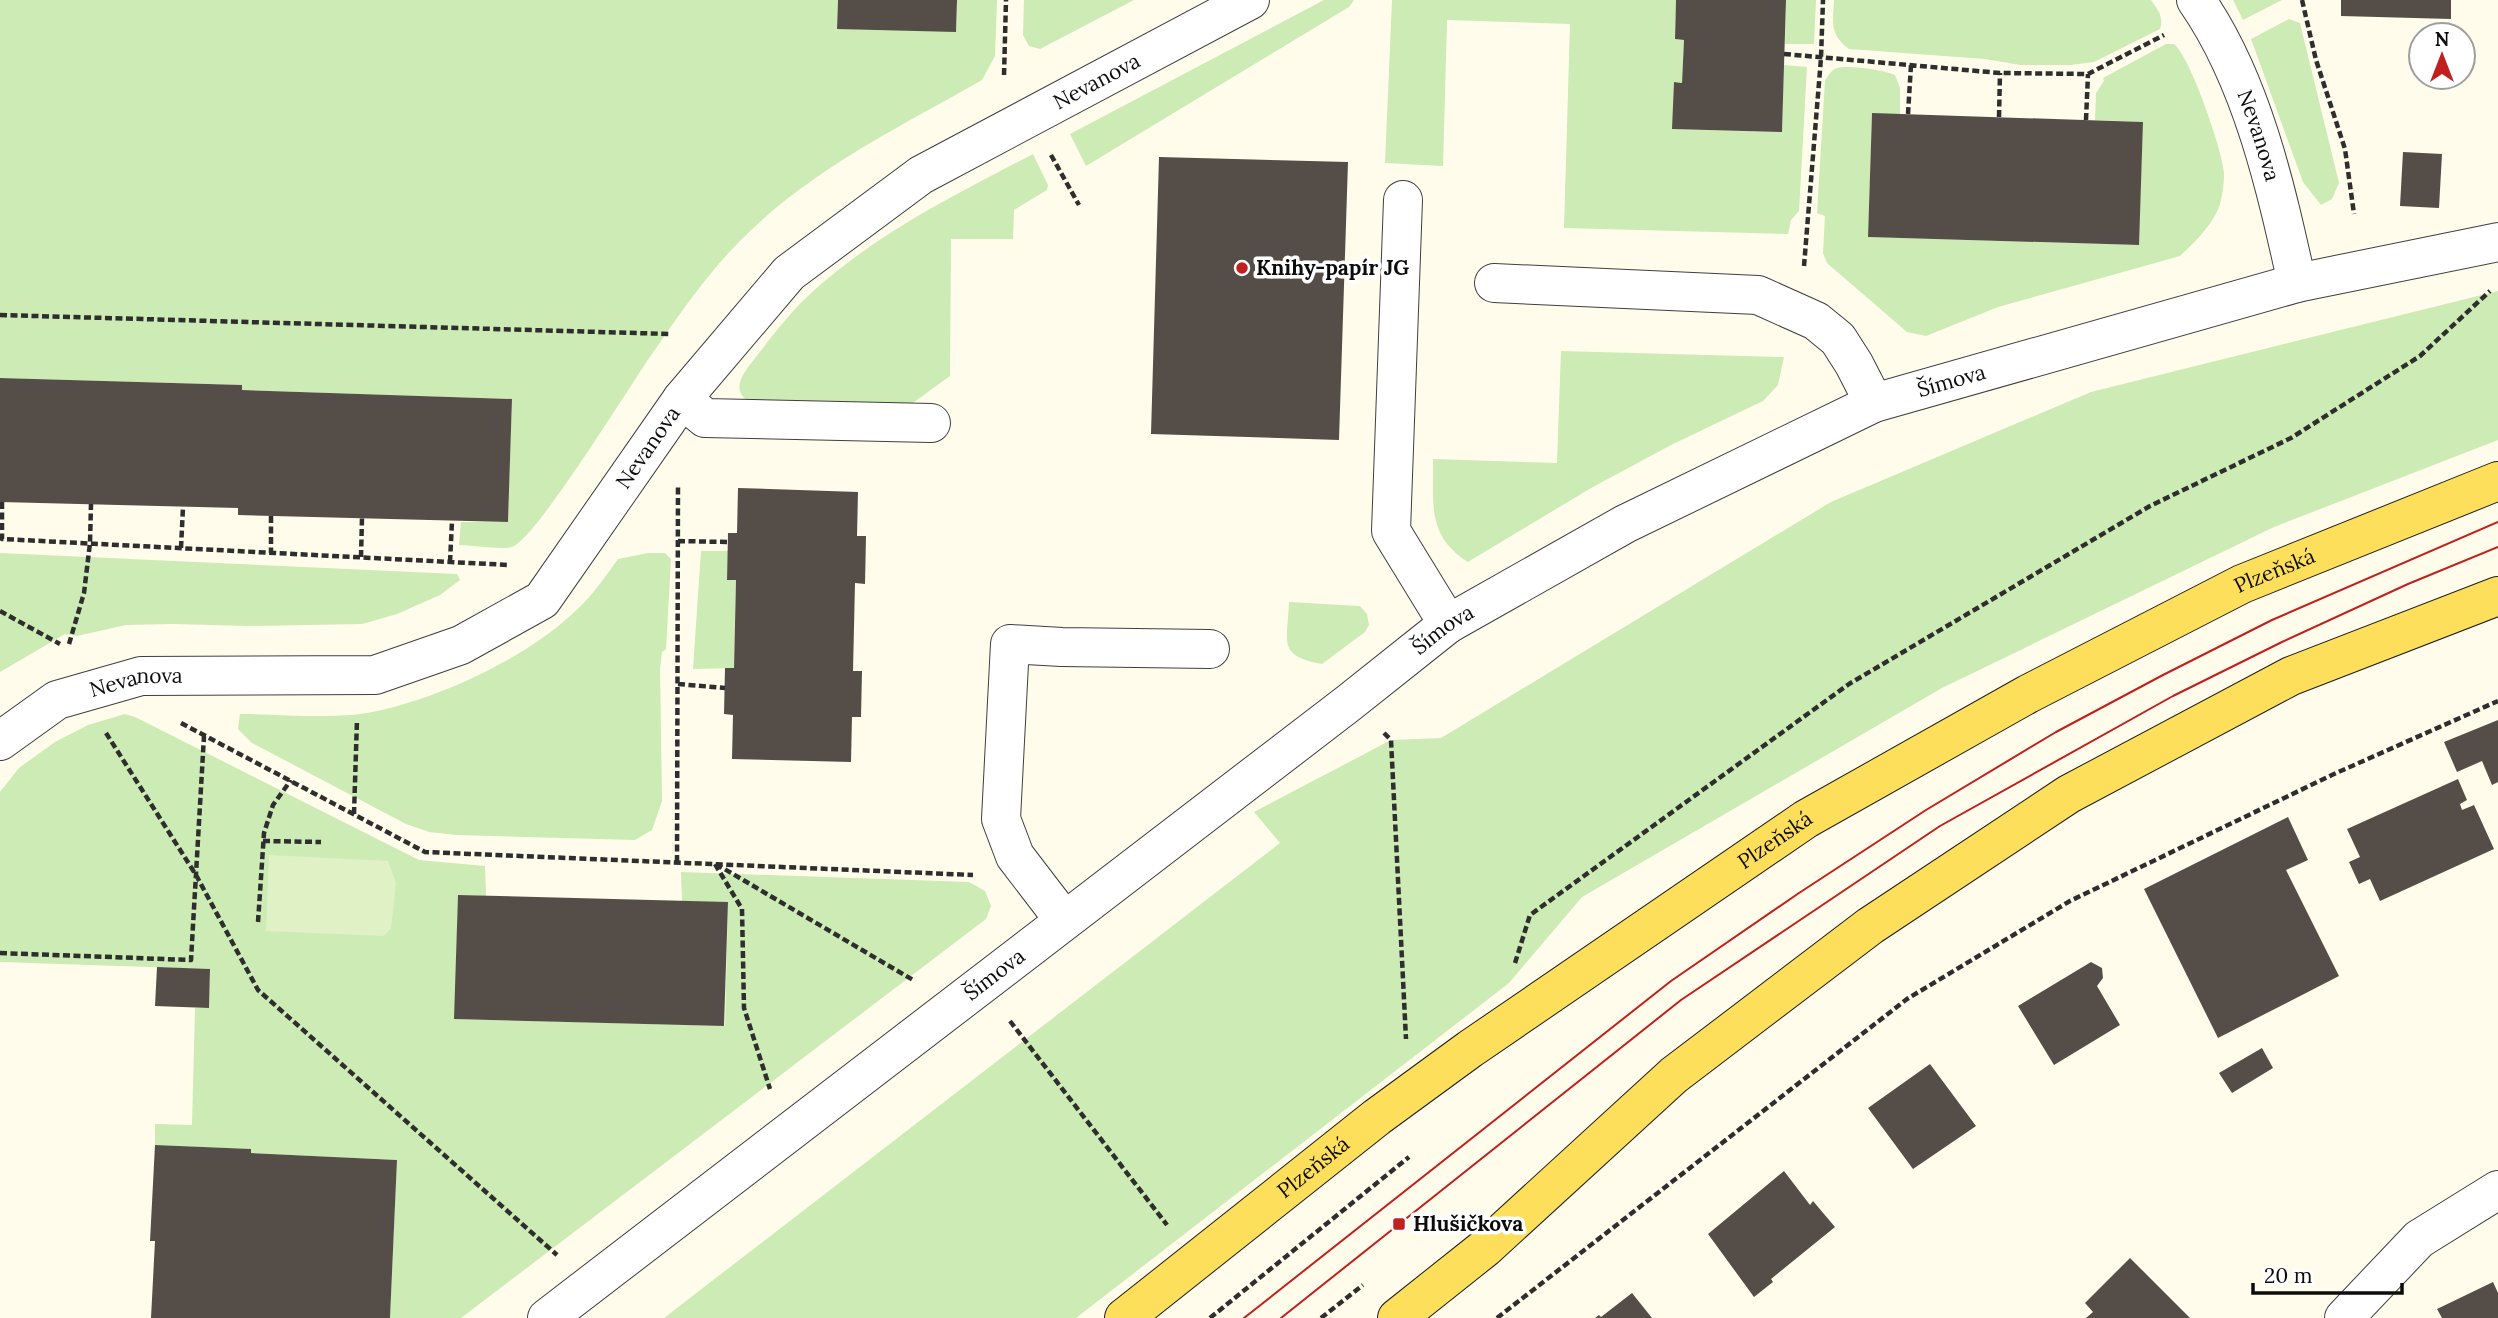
<svg xmlns="http://www.w3.org/2000/svg" width="2498" height="1318" viewBox="0 0 2498 1318" font-family="Lora,serif">
<style>
.green{fill:#cdebb4}
.pitch{fill:#e0f1c6}
.building{fill:#554e48}
.lines{fill:none;stroke-linecap:round;stroke-linejoin:round}
.minor-casing{stroke:#3f3f3f;stroke-width:40}
.major-casing{stroke:#1d1d1d;stroke-width:40}
.path{stroke:#2e2e2e;stroke-width:4.5;stroke-dasharray:7 3.5;stroke-linecap:butt}
.minor{stroke:#fff;stroke-width:38}
.major{stroke:#fedf5c;stroke-width:38}
.tram{stroke:#c1201f;stroke-width:2}
.poi-dot{fill:#c1201f;stroke:#fff;stroke-width:2.5}
.labels{text-anchor:middle;stroke-width:7;stroke-linejoin:round;paint-order:stroke}
.street-label{font-size:21px;fill:#0c0c0c;stroke:#fff}
.poi-label{font-size:21px;font-weight:bold;fill:#0c0c0c;stroke:#fff;text-anchor:start}
</style>
<rect width="100%" height="100%" fill="#fffceb"/>
<!-- green -->
<path class="green" d="M0,0H838L837,28L956,31L957,0H997L995,56L982,80C898,128 808,171 740,241C706,275 679,315 652,354C630,385 537,538 512,547C501,550 472,545 459,545L461,522H508L512,399L242,390L241,385L0,378Z
M1024,0H1134L1040,49L1029,46L1023,35Z
M1324,0H1354L1349,7L1086,166L1070,134Z
M1392,0H1676L1675,39L1684,40L1682,83L1674,82L1673,129L1782,132L1784,65L1807,67L1799,211L1791,220L1788,234L1564,228L1570,24L1447,20L1443,166L1385,163Z
M1786,0H1816L1814,44H1785Z
M1834,0H2151C2158,10 2164,17 2160,29L2094,62L2070,65H2020L1985,59L1849,49C1829,34 1833,22 1834,0Z
M2233,0H2282L2243,20Z
M2289,19L2300,23L2339,183L2332,199L2321,205L2303,182L2251,39Z
M2166,44H2174C2190,56 2223,152 2224,173C2224,182 2223,192 2221,200C2216,222 2195,242 2180,256L1998,307L1926,336L1907,332L1827,263L1823,253L1825,216L1817,213L1825,81C1828,76 1831,70 1837,68C1850,65 1883,70 1895,75L1900,88V114H1872L1868,237L2138,245L2143,122L2095,120L2096,93L2104,81L2103,78Z
M1033,154L1048,185L1047,190L1014,210L1013,239H951L950,376L910,405L748,401C729,388 746,370 756,357C772,336 789,314 808,296C873,235 955,195 1033,154Z
M2498,291V440L2274,527L1942,688L1582,897L1509,983L1076,1318H664L1280,843L1254,812L1391,740L1441,738L1831,502L2091,392Z
M1561,351L1784,357L1778,385L1763,401L1671,445L1591,488L1468,562C1426,535 1434,504 1433,459L1557,463Z
M701,551H728L727,580H736L734,668L693,669Z
M0,553L457,574L460,580L440,595L397,614L362,624L248,626L173,624L126,625L77,636L65,634L0,672Z
M648,553H665L671,559L666,649L662,652L660,669L662,801L652,830L635,840L457,835L429,832L406,824L252,743L238,729L240,714C277,714 315,718 352,715C420,708 520,662 570,616C589,600 604,579 618,559Z
M1289,602L1360,606L1367,614L1369,625L1365,632L1322,664C1276,656 1288,641 1289,602Z
M125,714L135,717L419,860L485,866L486,896L458,895L455,1019L725,1026L728,903L682,901L681,872L969,882L985,891L991,906L986,919L461,1318H390L397,1160L251,1153L250,1149L155,1145V1124L192,1125L195,1008H209L210,969L0,962V792L19,768L55,742L88,725Z"/>
<!-- pitch -->
<path class="pitch" d="M269,855L388,861L396,883L391,928L384,936L266,931Z"/>
<!-- building -->
<path class="building" d="M838,0H957L956,32L837,29Z
M1676,0H1786L1782,132L1672,129L1674,82L1682,83L1684,40L1675,39Z
M2341,0H2451V19L2341,16Z
M1872,113L2143,122L2139,245L1868,237Z
M2403,152L2442,154L2439,208L2400,206Z
M1159,157L1348,162L1339,440L1151,434Z
M0,378L242,385V390L512,399L508,522L238,515V508L0,502Z
M738,488L858,492L857,536H866L865,584L855,583L853,671H862L861,717H852L851,762L732,759L733,715L724,714L725,668H734L736,580H727L728,533H737Z
M2498,720V782L2492,785L2482,761L2457,772L2444,742Z
M2458,779L2467,800L2460,804L2462,810L2474,805L2494,849L2380,901L2370,879L2359,884L2349,862L2360,857L2347,829Z
M2288,817L2308,860L2286,870L2339,976L2218,1038L2144,889Z
M458,895L728,902L724,1026L454,1019Z
M2091,962L2102,968L2103,978L2097,986L2120,1025L2054,1065L2018,1006Z
M157,967L210,969L209,1008L155,1006Z
M2262,1048L2273,1068L2232,1093L2219,1073Z
M1930,1064L1976,1126L1913,1169L1868,1108Z
M155,1145L251,1149V1153L397,1160L390,1318H151L155,1241H150Z
M1784,1171L1810,1205L1813,1201L1835,1227L1771,1279L1773,1282L1754,1297L1708,1234Z
M2130,1258L2190,1318H2086L2093,1312L2085,1303Z
M2493,1282L2498,1293V1318H2442L2437,1309Z
M1632,1293L1652,1318H1595L1599,1315L1601,1317Z"/>
<g class="lines">
<defs>
<g id="minor">
<path id="s1" d="M2196,0C2252,80 2276,188 2297,283"/>
<path d="M1403,200L1391,531L1448,624"/>
<path d="M1494,283L1758,295L1816,321L1838,339L1854,364L1874,403"/>
<path d="M682,399L705,418L931,423"/>
<path id="s2" d="M0,741L57,700L141,676L375,675L461,645L542,600L682,399L789,273L921,175L1250,0"/>
<path d="M1064,920L1015,856L1001,819L1010,644L1062,647L1210,649"/>
<path id="s3" d="M547,1318L1350,702L1448,624L1625,524L1874,403L2297,283L2498,242"/>
<path d="M2344,1318L2419,1239L2498,1190"/>
</g>
<g id="major">
<path id="s4" d="M1124,1318L1377,1117L1470,1049L1806,819L2028,694L2242,584L2498,481"/>
<path d="M1397,1318L1485,1248L1674,1075L1870,926L2069,794L2291,676L2498,596"/>
</g>
</defs>
<!-- minor casing -->
<use href="#minor" class="minor-casing"/>
<!-- major casing -->
<use href="#major" class="major-casing"/>
<!-- path -->
<path class="path" d="M2302,0L2316,60L2345,149L2354,214
M1784,54L2000,73L2088,74L2164,35
M1004,75L1006,0
M1908,114L1911,65
M1999,117L2000,73
M2086,120L2088,74
M1051,155L1079,205
M1804,266L1821,58L1823,0
M0,315L671,334
M2,502V539L509,565
M271,516V553
M678,541L728,542
M181,548L183,507
M361,557L362,518
M450,562L452,521
M0,611L60,644
M69,644L84,593L90,543L91,504
M678,684L725,688
M181,723L425,852L973,875
M106,733L196,875L258,990L557,1255
M1384,733L1391,740L1406,1039
M354,814L357,720
M263,841L321,842
M677,862L678,485
M715,864L742,909L744,1008L770,1089
M716,864L913,980
M258,922L264,833L273,805L291,780
M0,953L191,960L204,736
M1515,963L1530,915L1849,684L2150,506L2291,438L2420,356L2490,291
M1010,1021L1167,1225
M1210,1318L1409,1157
M1321,1318L1363,1285
M1497,1318L1907,999L2070,901L2334,774L2498,701"/>
<!-- minor -->
<use href="#minor" class="minor"/>
<!-- major -->
<use href="#major" class="major"/>
<!-- tram -->
<path class="tram" d="M1244,1318L1671,981L1799,893L1926,810L2056,732L2163,675L2272,620L2498,522
M1281,1318L1681,1000L1940,826L2173,696L2282,642L2408,584L2498,547"/>
</g>
<!-- markers -->
<g class="poi-dot">
<circle cx="1242" cy="268" r="7"/>
<rect x="1392" y="1217" width="14" height="14" rx="3.5"/>
</g>
<g class="labels">
<!-- street labels -->
<g class="street-label">
<text dy="7" stroke="none"><textPath href="#s2" startOffset="1349">Nevanova</textPath></text>
<text dy="7" stroke="none"><textPath href="#s1" startOffset="150">Nevanova</textPath></text>
<text dy="7" stroke="none"><textPath href="#s3" startOffset="1698">Šímova</textPath></text>
<text dy="7" stroke="none"><textPath href="#s2" startOffset="761">Nevanova</textPath></text>
<text dy="7" stroke="none"><textPath href="#s4" startOffset="1376">Plzeňská</textPath></text>
<text dy="7" stroke="none"><textPath href="#s3" startOffset="1130">Šímova</textPath></text>
<text dy="7" stroke="none"><textPath href="#s2" startOffset="152">Nevanova</textPath></text>
<text dy="7" stroke="none"><textPath href="#s4" startOffset="808">Plzeňská</textPath></text>
<text dy="7" stroke="none"><textPath href="#s3" startOffset="564">Šímova</textPath></text>
<text dy="7" stroke="none"><textPath href="#s4" startOffset="242">Plzeňská</textPath></text>
</g>
<!-- poi labels -->
<g class="poi-label">
<text x="1256" y="275">Knihy-papír JG</text>
<text x="1413" y="1231">Hlušičkova</text>
</g>
</g>
<!-- north arrow -->
<g transform="translate(2442 56)"><circle r="33" fill="#ffffff" stroke="#9e9e9e" stroke-width="2"/>
<path d="M0-5L12 26L0 18L-12 26Z" fill="#c1201f"/>
<text y="-10" font-size="19" font-weight="bold" text-anchor="middle" fill="#0c0c0c">N</text>
</g>
<!-- scale -->
<path d="M2253 1283v10h149v-10" fill="none" stroke="#0c0c0c" stroke-width="3.5"/>
<text x="2264" y="1283" font-size="21" fill="#0c0c0c" stroke="#ffffff" stroke-width="5" paint-order="stroke">20 m</text>
</svg>
